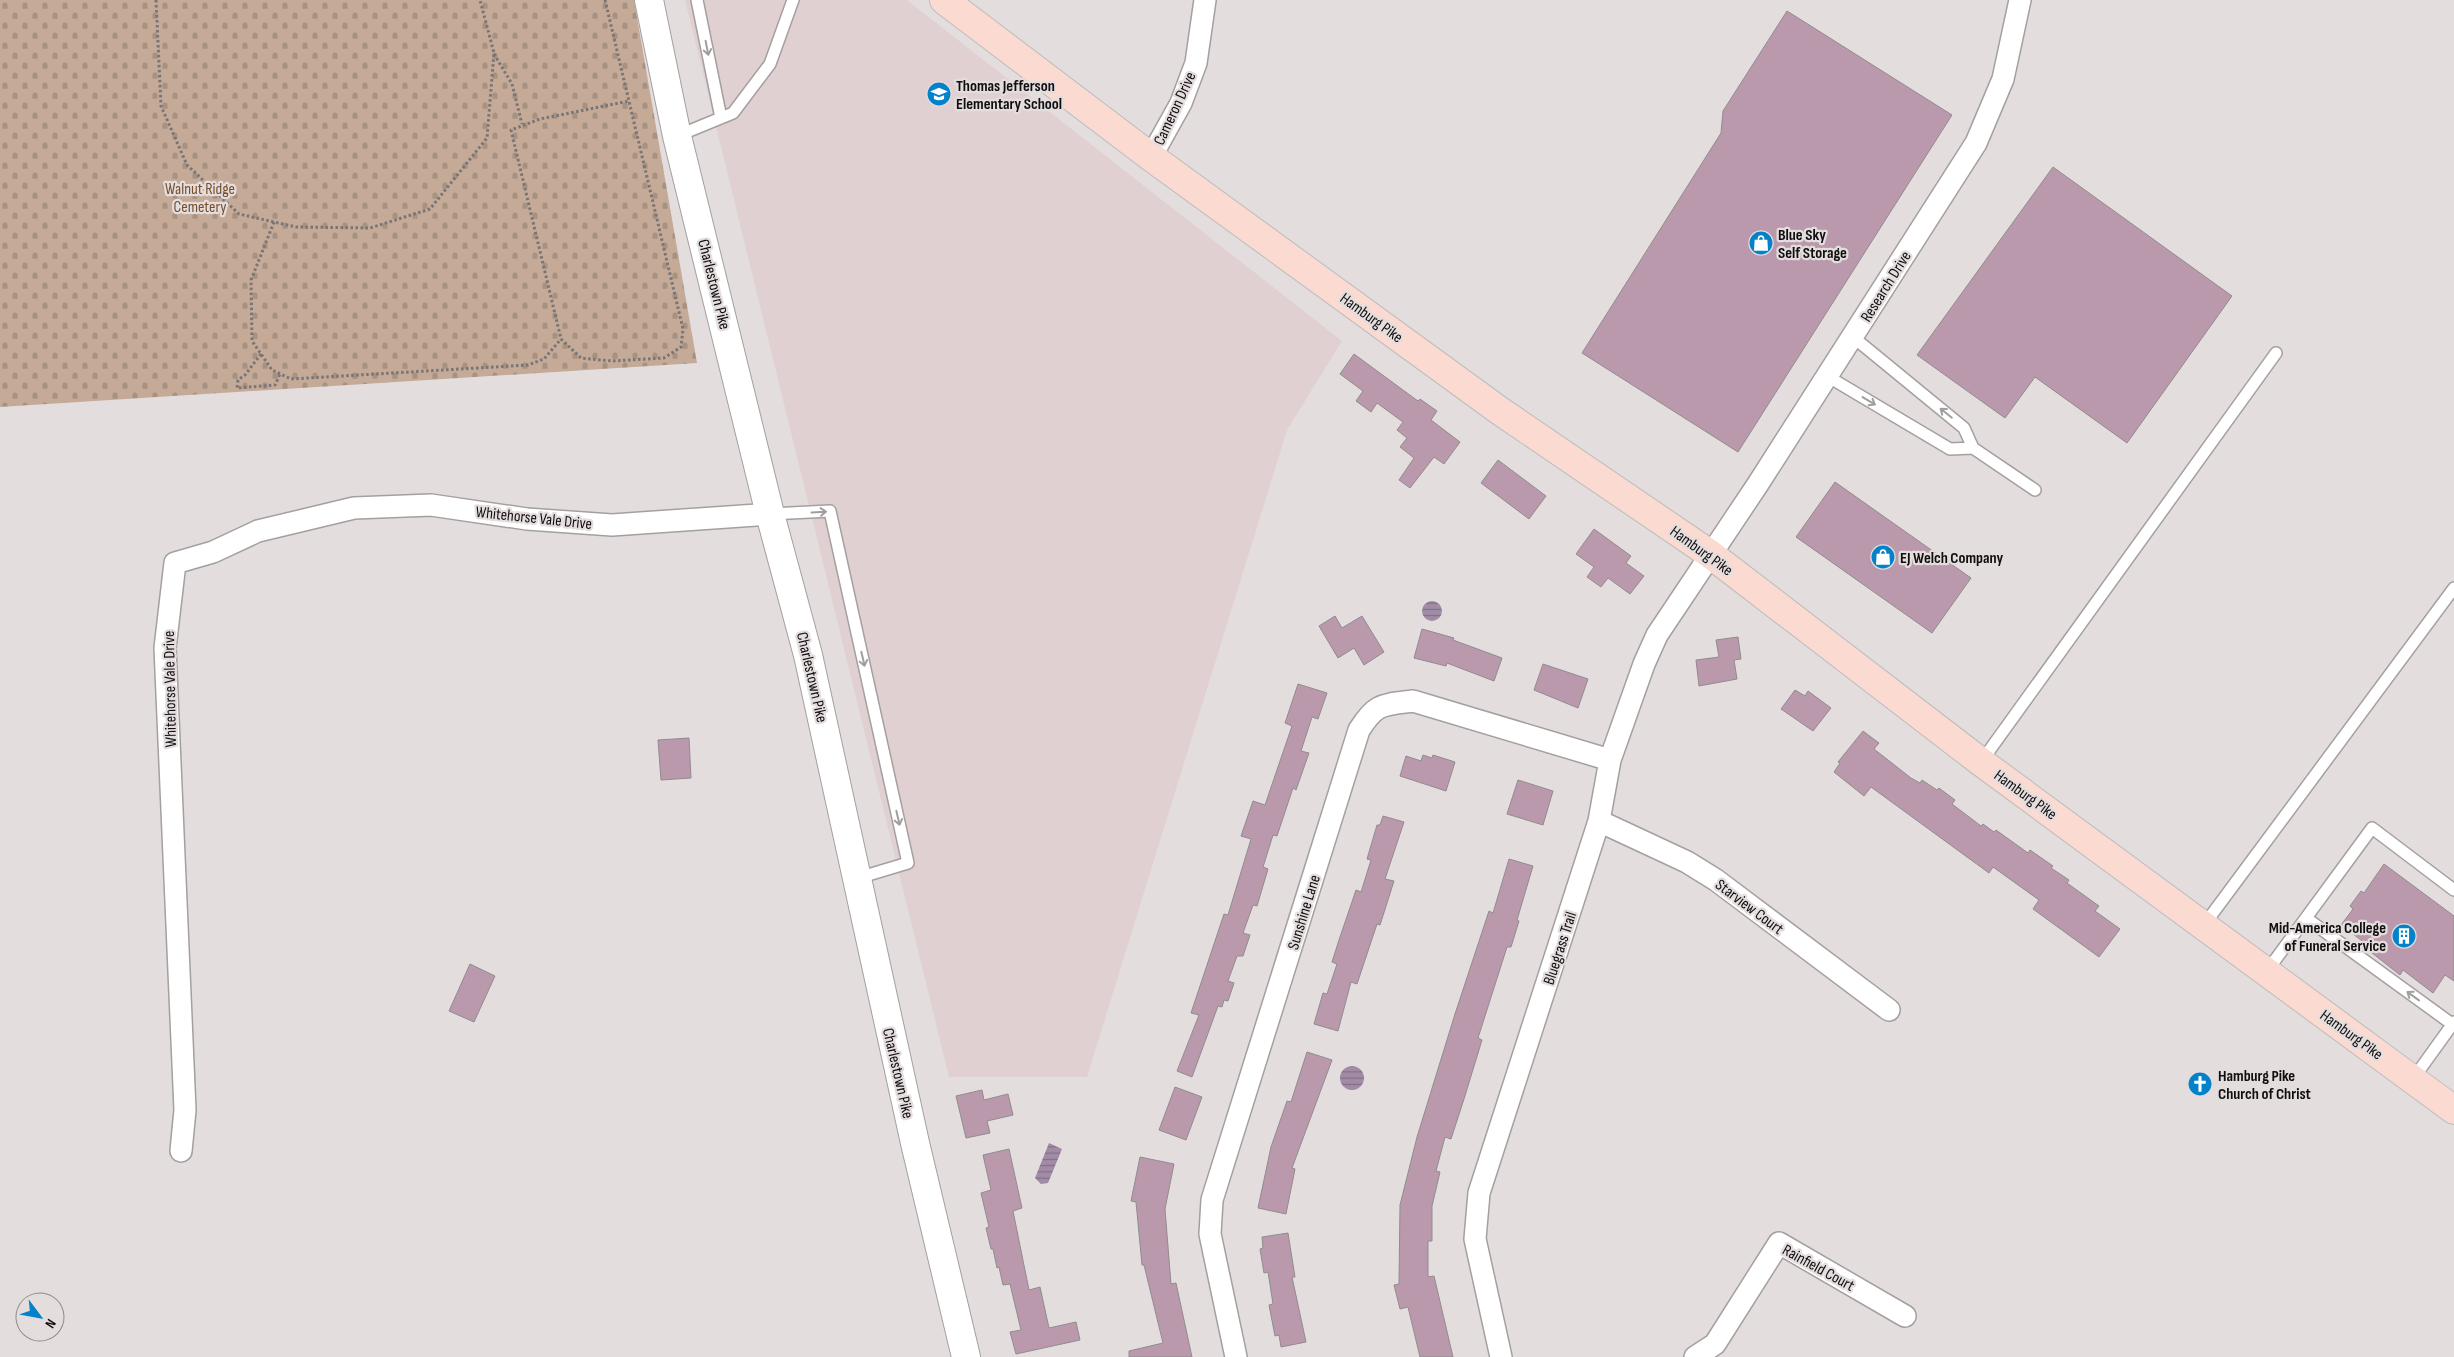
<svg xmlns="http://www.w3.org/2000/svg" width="2454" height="1357" viewBox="0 0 2454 1357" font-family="'Sofia Sans Condensed',sans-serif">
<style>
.built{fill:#e0d0d2}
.cemetery{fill:url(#cemetery-stones)}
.water{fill:url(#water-rules)}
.building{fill:#bb99ac;stroke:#918b8e}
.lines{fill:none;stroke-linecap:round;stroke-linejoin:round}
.lane-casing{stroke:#a59f9f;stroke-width:14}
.street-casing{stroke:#a59f9f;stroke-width:24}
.secondary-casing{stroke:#a59f9f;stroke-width:30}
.primary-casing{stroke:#bcbcbc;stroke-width:30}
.path{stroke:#797475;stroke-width:3;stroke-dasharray:2.5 2.5;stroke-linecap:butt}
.lane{stroke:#fff;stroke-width:11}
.street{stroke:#fff;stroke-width:21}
.secondary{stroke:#fff;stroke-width:28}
.primary{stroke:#fadad1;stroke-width:28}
.oneway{stroke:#a09f9f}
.labels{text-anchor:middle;stroke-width:4.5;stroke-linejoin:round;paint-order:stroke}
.poi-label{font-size:16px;font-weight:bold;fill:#110e0f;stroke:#e4ddde;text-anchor:start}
.street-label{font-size:16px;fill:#110e0f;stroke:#e4ddde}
.park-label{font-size:16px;fill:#774c28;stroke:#e4ddde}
</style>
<defs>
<pattern id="cemetery-stones" width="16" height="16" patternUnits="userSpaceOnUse" patternTransform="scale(1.25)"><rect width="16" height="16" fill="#c4aa97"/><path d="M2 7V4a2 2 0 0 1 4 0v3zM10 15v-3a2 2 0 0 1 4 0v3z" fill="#a79181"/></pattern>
<pattern id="water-rules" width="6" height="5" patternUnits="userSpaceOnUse" patternTransform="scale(1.25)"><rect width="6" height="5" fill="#a18ba6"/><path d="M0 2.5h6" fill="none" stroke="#827086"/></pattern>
</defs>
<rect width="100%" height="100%" fill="#e4ddde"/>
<!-- built -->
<path class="built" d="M685,0H907L1342,341L1287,430L1087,1077H949Z"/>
<!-- cemetery -->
<path class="cemetery" d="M0,0H634L697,363L0,407Z"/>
<!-- water -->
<path class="water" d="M1422 611a10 10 0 1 1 20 0a10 10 0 1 1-20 0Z
M1340 1078a12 12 0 1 1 24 0a12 12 0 1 1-24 0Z
M1049,1143L1062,1149L1048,1183L1041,1184L1035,1178Z"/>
<!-- building -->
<path class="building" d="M1787,11L1952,115L1738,452L1582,353L1721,133L1723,111Z
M2053,167L2232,296L2127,443L2035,377L2005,418L1917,355Z
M1354,354L1418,401L1420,399L1437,411L1431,420L1460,442L1444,464L1434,457L1410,488L1399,480L1414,458L1400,447L1407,438L1397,430L1403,422L1377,403L1371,412L1356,401L1363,391L1340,374Z
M1498,460L1546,496L1529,519L1481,483Z
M1835,482L1971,578L1932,633L1796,537Z
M1594,529L1631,556L1626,563L1644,576L1630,594L1608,578L1601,587L1587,577L1594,567L1576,554Z
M1335,616L1342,628L1362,616L1384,652L1364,665L1354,648L1338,658L1319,626Z
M1422,629L1454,638L1453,640L1502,658L1494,681L1447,663L1446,666L1414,658Z
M1738,637L1741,659L1734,660L1737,679L1699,686L1696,660L1719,657L1716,640Z
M1543,664L1588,679L1578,708L1534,690Z
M1298,684L1327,693L1318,719L1312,717L1301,751L1309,753L1296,790L1293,788L1277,836L1273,835L1263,867L1268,869L1257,906L1253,905L1243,933L1250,935L1243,956H1237L1228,981L1234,983L1228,1001L1224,1000L1222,1007L1218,1006L1192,1077L1177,1071L1199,1015L1191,1013L1224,914L1228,915L1251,839L1241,836L1253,801L1265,805L1292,726L1285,723Z
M1795,690L1805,696L1808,691L1831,708L1813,731L1781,709Z
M1863,731L1879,743L1874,749L1911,778L1920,783L1922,780L1937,790L1939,788L1955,800L1952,804L1981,826L1983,824L1994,832L1996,830L2028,853L2030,850L2053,866L2051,868L2069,880L2067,883L2099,906L2095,911L2120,929L2099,957L2033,909L2039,900L1993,867L1989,873L1871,787L1864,796L1834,772L1840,763L1838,762Z
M689,738L691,778L661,780L658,740Z
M1423,755L1432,758L1433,755L1455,762L1446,791L1400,776L1406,756L1421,761Z
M1518,780L1553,791L1543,825L1507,814Z
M1383,816L1404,822L1385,879L1394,881L1380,925L1377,924L1357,984L1351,982L1338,1031L1314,1024L1323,993L1327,994L1337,964L1332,962L1339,940L1356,890L1361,892L1371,860L1367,859L1377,825H1380Z
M1509,859L1533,866L1517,920L1519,921L1511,947H1507L1478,1038L1482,1040L1464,1099L1451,1139L1445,1137L1436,1171L1440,1172L1432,1206V1241H1428V1277L1434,1276L1453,1357H1420L1408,1307L1400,1309L1394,1285L1399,1284L1400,1205L1417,1137L1455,1014L1489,911L1493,913Z
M2384,864L2454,916V981L2445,975L2433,993L2403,970L2400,975L2367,949L2369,946L2341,925L2353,909L2350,906L2361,891L2364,893Z
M470,964L495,976L474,1022L449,1011Z
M1307,1052L1332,1060L1292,1168L1295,1169L1286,1214L1258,1208L1271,1147L1287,1101L1291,1102Z
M1175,1087L1202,1097L1186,1140L1159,1130Z
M982,1090L984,1100L1008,1094L1013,1115L987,1121L990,1133L966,1138L956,1096Z
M1009,1149L1022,1208L1013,1211L1029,1290L1040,1287L1049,1328L1076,1322L1080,1340L1016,1354L1010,1332L1021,1330L1010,1284L1003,1285L999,1267L997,1268L993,1249H991L986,1228L989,1227L981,1193L991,1190L983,1155Z
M1140,1157L1174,1164L1165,1209L1171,1284L1176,1283L1192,1357H1129V1351L1163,1343L1144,1265H1142L1136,1202L1131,1201Z
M1288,1233L1295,1277H1292L1306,1342L1281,1347L1279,1335L1275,1336L1269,1305L1273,1304L1268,1272L1264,1273L1260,1249L1263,1248L1262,1237Z"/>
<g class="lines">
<defs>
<path id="lane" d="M697,0L721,118
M677,136L733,113L770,64L793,0
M1827,376L1950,449L1973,448L1964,428L1853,337
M1973,448L2035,490
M770,514L830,511L908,863L858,878
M1981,762L2276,353
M2306,918L2452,1024
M2204,925L2454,588
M2267,971L2372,828L2454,890
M2413,1079L2454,1022"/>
<path id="street" d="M1151,157L1181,103L1196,63L1205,0
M1599,821L1687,862L1716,880L1889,1010
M181,1151L185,1110L165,648L175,563L213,552L258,531L354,508L431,505L527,519L612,525L770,514
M1236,1357L1210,1234L1212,1200L1359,730C1376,703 1382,705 1413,701L1610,760
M1501,1357L1475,1239L1479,1193L1599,821L1610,760L1644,664L1657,635L1758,484L1976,143L2003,79L2020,0
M1695,1357L1715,1344L1779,1243L1905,1316"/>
<path id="secondary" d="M649,0L677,136L770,514L808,655L915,1143L966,1357"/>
<path id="primary" d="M944,0L1151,157L1500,411L1710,554L1981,762L2454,1110"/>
</defs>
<!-- lane casing -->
<use href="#lane" class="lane-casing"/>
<!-- street casing -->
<use href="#street" class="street-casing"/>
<!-- secondary casing -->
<use href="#secondary" class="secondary-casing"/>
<!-- primary casing -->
<use href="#primary" class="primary-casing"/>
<!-- path -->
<path class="path" d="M156,0L161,106L187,165L239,214L296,227L370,228L430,209L487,138L494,53L480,0
M605,0L683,329L681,347L664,358L612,361L581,358L561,339L511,130L540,119L629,101
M494,54L512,84L522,124
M274,222L251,280L252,341L272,370L291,379L528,365L544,359L561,339
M261,354L245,375L238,380L237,388L275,385L280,374"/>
<!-- lane -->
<use href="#lane" class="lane"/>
<!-- street -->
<use href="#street" class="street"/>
<!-- secondary -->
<use href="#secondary" class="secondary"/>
<!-- primary -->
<use href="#primary" class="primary"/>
</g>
<!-- one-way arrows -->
<defs><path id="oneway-shaft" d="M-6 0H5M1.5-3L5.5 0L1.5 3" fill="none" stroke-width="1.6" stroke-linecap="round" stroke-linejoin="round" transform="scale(1.25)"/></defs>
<g class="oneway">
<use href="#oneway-shaft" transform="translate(707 48) rotate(79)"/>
<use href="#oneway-shaft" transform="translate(1869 401) rotate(31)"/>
<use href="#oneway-shaft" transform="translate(1946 413) rotate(-141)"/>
<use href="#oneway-shaft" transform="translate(819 512) rotate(-3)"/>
<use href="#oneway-shaft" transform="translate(863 659) rotate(77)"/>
<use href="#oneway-shaft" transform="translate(898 818) rotate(77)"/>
<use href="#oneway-shaft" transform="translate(2413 996) rotate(-144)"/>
</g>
<!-- icons -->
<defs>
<symbol id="school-disc" viewBox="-11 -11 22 22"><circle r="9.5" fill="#0382ca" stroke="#e4ddde"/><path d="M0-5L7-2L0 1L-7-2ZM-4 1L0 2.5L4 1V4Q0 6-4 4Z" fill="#fff"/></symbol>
<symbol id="shop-disc" viewBox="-11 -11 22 22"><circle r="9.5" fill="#0382ca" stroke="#e4ddde"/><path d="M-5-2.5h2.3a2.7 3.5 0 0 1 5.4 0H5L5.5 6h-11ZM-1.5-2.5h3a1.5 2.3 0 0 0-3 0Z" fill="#fff"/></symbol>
<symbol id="building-disc" viewBox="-11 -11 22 22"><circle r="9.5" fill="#0382ca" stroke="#e4ddde"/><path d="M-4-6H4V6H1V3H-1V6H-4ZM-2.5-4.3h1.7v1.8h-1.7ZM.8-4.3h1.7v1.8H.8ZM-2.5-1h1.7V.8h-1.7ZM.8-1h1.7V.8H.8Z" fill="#fff"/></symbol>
<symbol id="church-disc" viewBox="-11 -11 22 22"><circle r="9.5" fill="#0382ca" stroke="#e4ddde"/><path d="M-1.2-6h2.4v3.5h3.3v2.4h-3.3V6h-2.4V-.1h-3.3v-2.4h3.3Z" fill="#fff"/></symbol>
</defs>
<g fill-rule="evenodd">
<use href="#school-disc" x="925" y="80" width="28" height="28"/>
<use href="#shop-disc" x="1747" y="229" width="28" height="28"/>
<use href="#shop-disc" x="1869" y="543" width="28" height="28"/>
<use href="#building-disc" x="2390" y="922" width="28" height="28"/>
<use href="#church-disc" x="2186" y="1070" width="28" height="28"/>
</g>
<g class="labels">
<!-- poi labels -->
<g class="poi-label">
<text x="956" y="91">Thomas Jefferson<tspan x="956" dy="18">Elementary School</tspan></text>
<text x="1778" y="240">Blue Sky<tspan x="1778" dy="18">Self Storage</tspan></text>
<text x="1900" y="563">EJ Welch Company</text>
<text x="2386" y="933" text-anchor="end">Mid-America College<tspan x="2386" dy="18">of Funeral Service</tspan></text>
<text x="2218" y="1081">Hamburg Pike<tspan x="2218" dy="18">Church of Christ</tspan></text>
</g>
<!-- street labels -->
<g class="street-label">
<text transform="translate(1174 108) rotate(-65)" y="6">Cameron Drive</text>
<text transform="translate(715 284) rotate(76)" y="6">Charlestown Pike</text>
<text transform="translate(1885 286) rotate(-58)" y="6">Research Drive</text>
<text transform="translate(1372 317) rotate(36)" y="6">Hamburg Pike</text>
<text transform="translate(534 517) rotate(6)" y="6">Whitehorse Vale Drive</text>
<text transform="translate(1702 550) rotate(36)" y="6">Hamburg Pike</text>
<text transform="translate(813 677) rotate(77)" y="6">Charlestown Pike</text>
<text transform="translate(169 689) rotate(-91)" y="6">Whitehorse Vale Drive</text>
<text transform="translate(2026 794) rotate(36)" y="6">Hamburg Pike</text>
<text transform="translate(1750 906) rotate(37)" y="6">Starview Court</text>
<text transform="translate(1303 912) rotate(-73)" y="6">Sunshine Lane</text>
<text transform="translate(1559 948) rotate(-72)" y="6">Bluegrass Trail</text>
<text transform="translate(2352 1034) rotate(36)" y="6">Hamburg Pike</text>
<text transform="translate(899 1073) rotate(77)" y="6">Charlestown Pike</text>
<text transform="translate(1819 1267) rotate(29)" y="6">Rainfield Court</text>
</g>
<!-- park labels -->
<g class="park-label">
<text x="200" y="194">Walnut Ridge<tspan x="200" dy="18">Cemetery</tspan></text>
</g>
</g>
<!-- north arrow -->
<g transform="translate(40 1317) rotate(122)"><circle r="24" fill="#e4ddde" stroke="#908a8b"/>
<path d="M0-4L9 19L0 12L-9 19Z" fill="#0382ca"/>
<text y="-8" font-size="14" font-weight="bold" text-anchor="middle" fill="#110e0f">N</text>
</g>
</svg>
